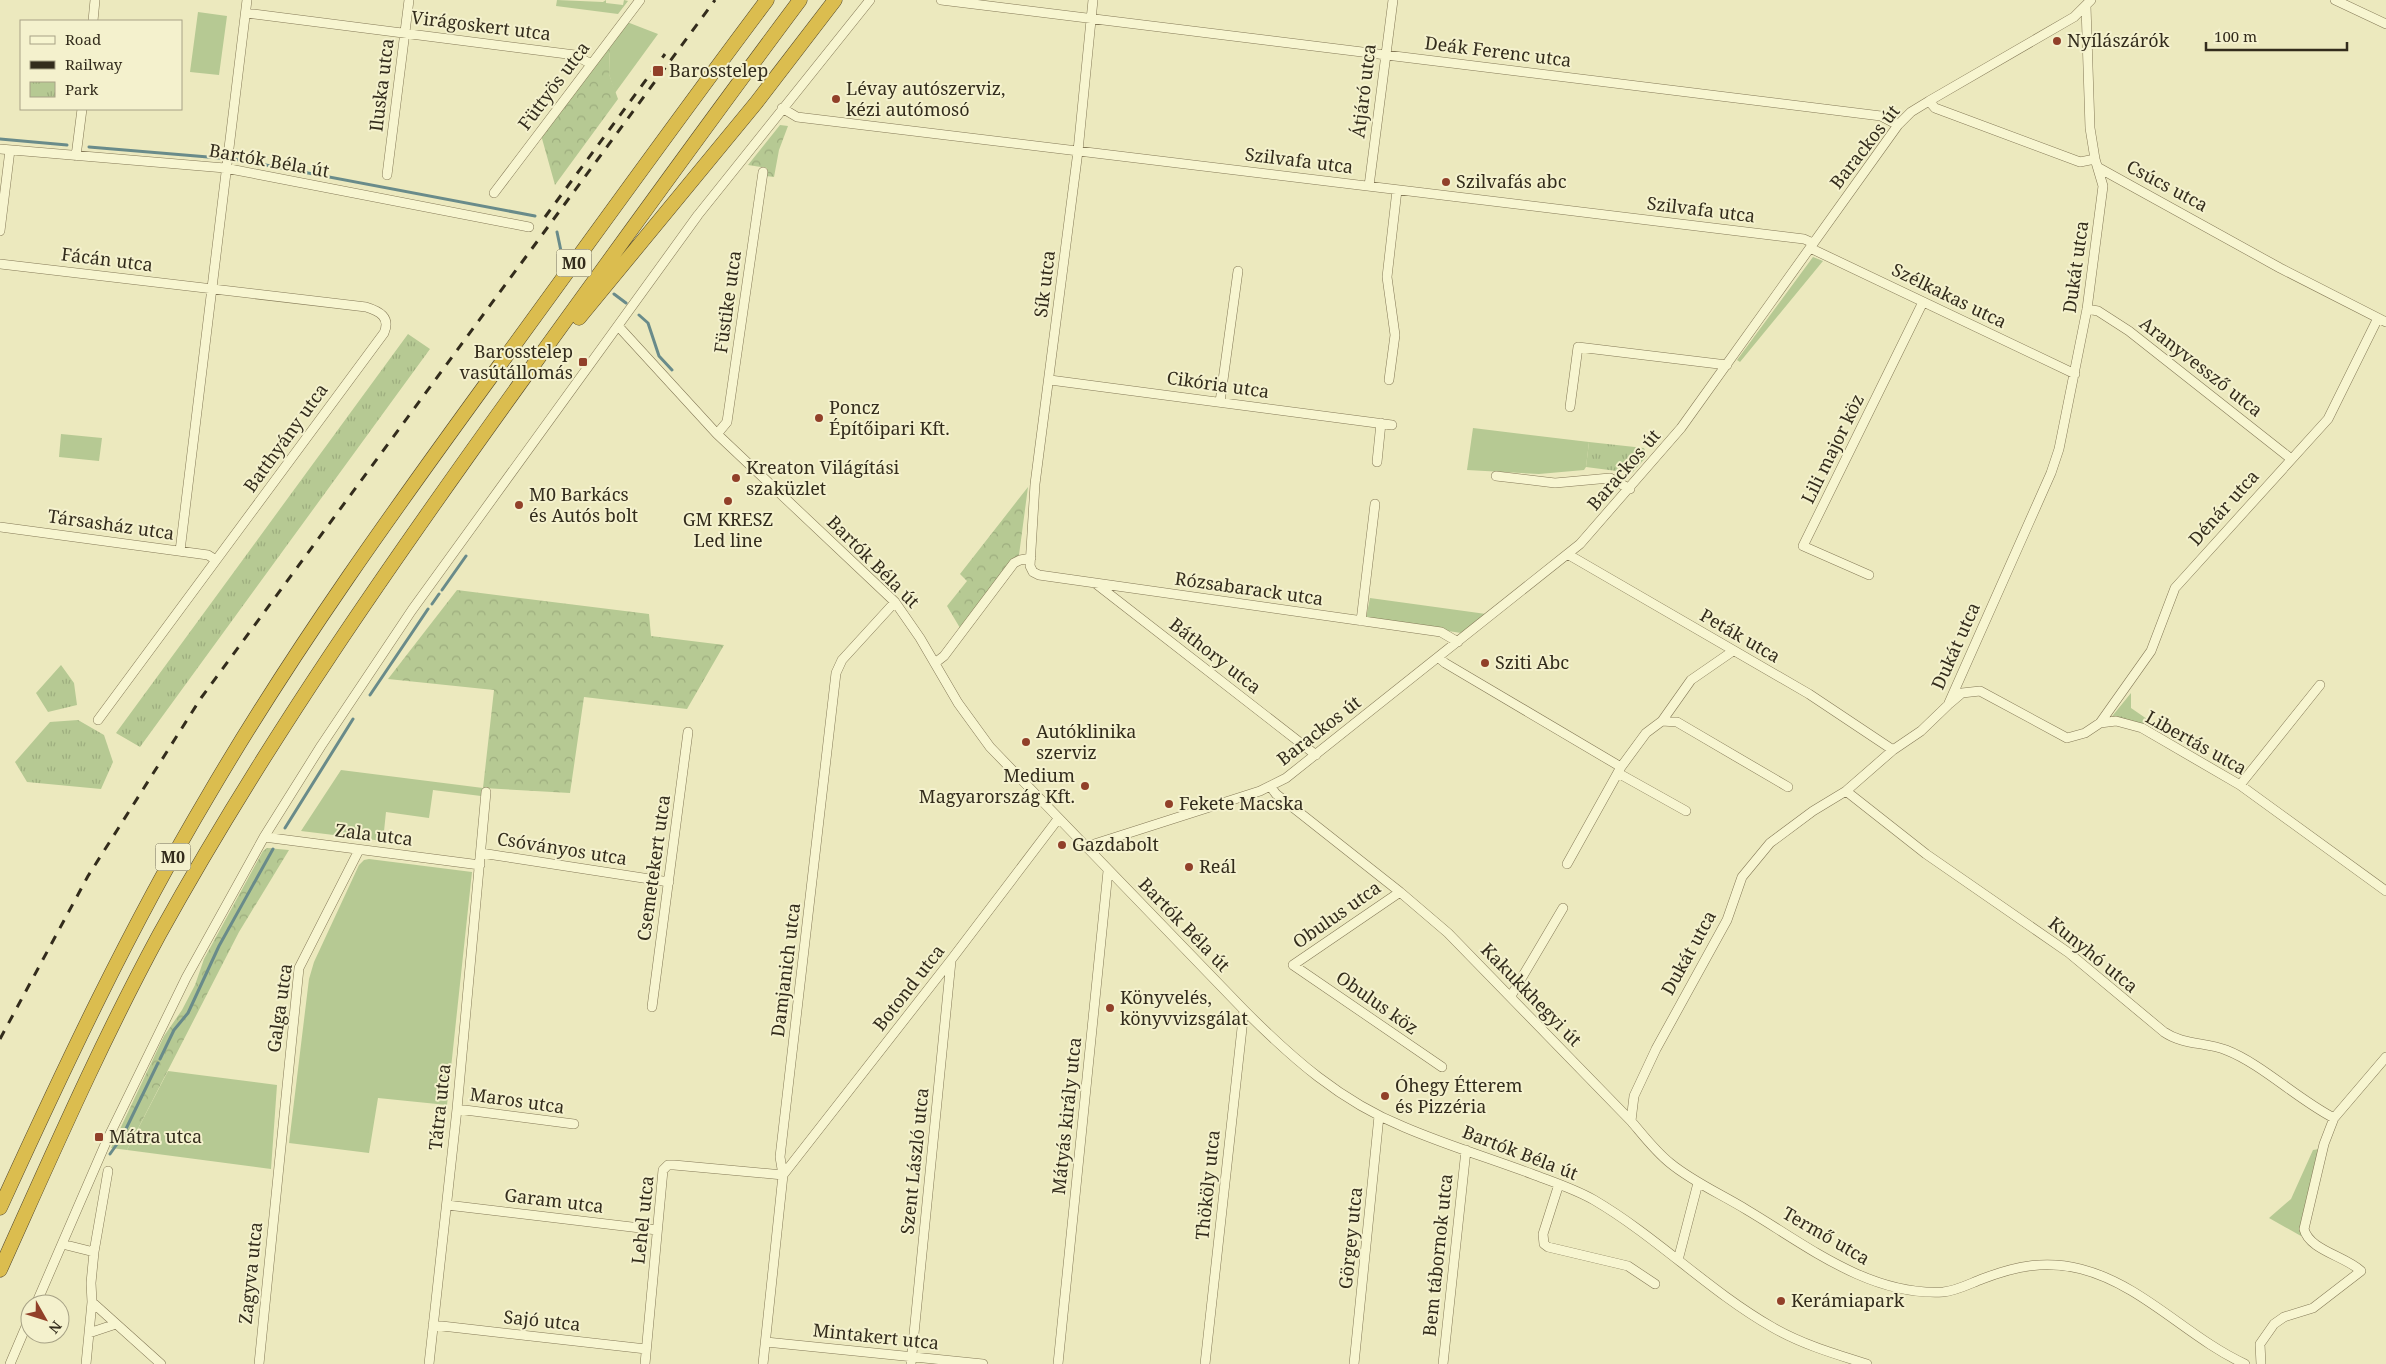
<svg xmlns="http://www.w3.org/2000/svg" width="2386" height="1364" viewBox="0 0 2386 1364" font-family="'Noto Serif',serif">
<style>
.grass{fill:#b6c993}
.forest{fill:url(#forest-crowns)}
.park{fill:url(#park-tufts)}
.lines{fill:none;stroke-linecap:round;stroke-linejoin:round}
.stream{stroke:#698b8a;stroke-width:3}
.minor-casing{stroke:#847957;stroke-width:10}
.highway-casing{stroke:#51462c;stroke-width:15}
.minor{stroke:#f7f5d0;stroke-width:9}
.highway{stroke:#dbbd4f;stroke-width:14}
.rail{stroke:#332c1c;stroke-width:3;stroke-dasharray:9 9;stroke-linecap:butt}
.poi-dot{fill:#914029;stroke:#f4f1cd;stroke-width:2}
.labels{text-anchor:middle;stroke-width:4;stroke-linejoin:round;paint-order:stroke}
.shield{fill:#f4f1cd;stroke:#6d6751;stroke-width:1}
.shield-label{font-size:16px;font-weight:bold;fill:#332c1c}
.street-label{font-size:18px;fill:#332c1c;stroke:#f4f1cd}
.poi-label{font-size:18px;fill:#332c1c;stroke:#f4f1cd;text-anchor:start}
</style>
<defs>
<pattern id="forest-crowns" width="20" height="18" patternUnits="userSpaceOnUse" patternTransform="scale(1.25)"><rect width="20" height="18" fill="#b6c993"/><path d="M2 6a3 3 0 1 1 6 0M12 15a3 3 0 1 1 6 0" fill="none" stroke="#9dad7e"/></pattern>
<pattern id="park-tufts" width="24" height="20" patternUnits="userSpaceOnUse" patternTransform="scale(1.25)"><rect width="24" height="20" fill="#b6c993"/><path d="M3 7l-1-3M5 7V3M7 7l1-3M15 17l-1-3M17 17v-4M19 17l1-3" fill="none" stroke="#9dad7e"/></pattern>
</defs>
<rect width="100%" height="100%" fill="#ece9be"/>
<!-- grass -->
<path class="grass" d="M557,0L603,2L606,0V3L623,5L624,0L628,1L618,14L556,6Z
M198,12L227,16L219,75L190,72Z
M627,22L658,34L615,93L609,74L610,45Z
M1813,257L1823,261L1740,362L1737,360Z
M1473,428L1589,442L1586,467L1584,470L1539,474L1467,470Z
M61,434L102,438L99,461L59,457Z
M1370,598L1486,614L1461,633L1366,618Z
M341,770L483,788L481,796L433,790L429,818L386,812L383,841L301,831Z
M369,859L472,872L447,1105L378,1098L369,1153L289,1143L309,979L314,962L359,865L364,860Z
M168,1071L277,1085L271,1169L127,1150Z
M2319,1149L2301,1236L2269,1218L2291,1199L2313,1150Z"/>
<!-- forest -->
<path class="forest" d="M610,45L609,74L618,99L555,185L541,135Z
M780,125L788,126L779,150L774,177L766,176L767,168L748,165Z
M1028,487L1019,555L1012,560L960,628L947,606L967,581L960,574Z
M457,590L649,614L651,636L724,645L687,709L584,697L570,793L483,788L494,690L388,679Z
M267,848L289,850L239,932L127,1150L111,1148L164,1036L182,1010L195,985L204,959L263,851Z"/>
<!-- park -->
<path class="park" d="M408,334L430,349L140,747L116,733Z
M1589,442L1644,448L1647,456L1632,473L1586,467Z
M61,665L74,683L77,705L48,712L36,693Z
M2131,693V708L2147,719L2143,725L2109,720Z
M78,720L104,735L113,762L101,789L27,782L15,762L50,722Z"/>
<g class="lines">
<!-- stream -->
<path class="stream" d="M0,139L67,145
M89,147L220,158
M234,159L535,216
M557,232L561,251
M614,294L626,303
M639,315L648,323L659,356L672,370
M442,590L466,556
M432,604L439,594
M370,695L428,609
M285,828L353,719
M160,1059L174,1030L188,1013L219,946L273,849
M110,1154L122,1137L158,1063"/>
<defs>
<path id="minor" d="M941,0L1881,116L1898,125
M1093,0L1078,151L1035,484L1030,566L1033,572L1039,575L1441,632L1458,642
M2335,0L2386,24
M246,13L575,55L591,64
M93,21L95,0
M1929,101L1935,108L2080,162L2095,159
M782,108L797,117L1804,239L1813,243
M0,149L225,168L529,227
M76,156L82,109
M2099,168L2280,268L2386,322
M387,175L409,0
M1369,186L1393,0
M494,193L640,0
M0,231L10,150
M1810,248L2075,374
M0,264L366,307C379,311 391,317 384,333L98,720
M2087,309L2098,311L2129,331L2290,458
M619,327L717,434L895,602L920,638L958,703L990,747L1244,1010C1292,1058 1340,1101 1404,1127C1446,1145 1489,1158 1532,1174C1553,1182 1575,1189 1594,1200C1657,1237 1709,1291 1772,1327C1801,1344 1835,1354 1867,1364
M1050,380L1392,425
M1389,380L1395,335L1387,277L1397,190
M1220,402L1238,271
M1570,407L1578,347L1727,365
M717,434L727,422L763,172
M1377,462L1381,423
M1496,476L1555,483L1610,478L1630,489
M0,527L208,555L216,560
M180,551L247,0
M1569,555L1809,694L1893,750
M1869,575L1803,546L1923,302
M1095,583L1316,755
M1361,621L1375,504
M1439,658L1445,663L1621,767
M935,663L944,656L1014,563L1020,560L1031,558
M1949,704L1962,693L1980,691L2067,738L2085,733L2100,723L2116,721L2142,728L2240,785L2386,891
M1662,721L1677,722L1788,787
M2100,723L2151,651L2175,588L2328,419L2378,318
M1618,773L1686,811
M2240,785L2320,685
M1271,787L1276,794L1400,892L1448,933L1631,1121C1643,1135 1655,1151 1670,1163C1693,1182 1721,1194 1747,1210C1806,1245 1869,1296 1943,1292C1956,1291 1969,1284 1982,1279C2016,1266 2045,1260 2081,1269C2143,1285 2188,1338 2245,1364
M1846,791L1926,854L2069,953L2164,1032C2183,1045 2205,1042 2226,1050C2262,1064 2297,1099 2334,1118L2386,1057
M264,837L480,865
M1085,847L1260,791L1286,778L1580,544L1681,428L1898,125L1911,112L1929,101L2074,17L2091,0
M481,853L669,882
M1567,864L1621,767L1646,733L1662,721L1691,680L1733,651
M1400,892L1293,965L1442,1067
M1511,996L1563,908
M652,1007L688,732
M457,1109L574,1124
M1631,1121L1634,1096L1656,1049L1727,920L1742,877L1770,843L1813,811L1846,791L1893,750L1921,731L1948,705L2051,473L2059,449L2087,309L2103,186L2095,159L2090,128L2086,6
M783,1175L951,960L1058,819
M1559,1184L1543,1234L1544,1244L1548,1247L1628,1266L1655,1284
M447,1205L657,1230
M62,1244L94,1252L91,1283L92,1302L86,1364
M94,1252L108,1171
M1678,1260L1698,1183
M92,1302L161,1364
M36,1304L107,1140L186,978L264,837L321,746L412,610L698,215L870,0
M433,1325L646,1349
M89,1333L116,1324
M766,1342L983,1364
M10,1364L30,1317
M259,1364L299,968L359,850
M429,1364L457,1109L486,792
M645,1364L663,1170L668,1165H674L783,1175
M763,1364L783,1175L780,1157L836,673L842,660L895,602
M911,1364L951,961
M1058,1364L1108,871
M1205,1364L1244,1010
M1354,1364L1379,1116
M1443,1364L1466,1150
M2261,1364L2260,1344L2274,1324L2284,1317L2313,1308L2361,1271C2345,1256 2309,1250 2304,1229L2324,1144L2334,1118"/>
<path id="highway" d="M579,318L756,103L835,0
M0,1208C64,1068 129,929 208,796C295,647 397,506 499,366C588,244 676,121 767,0
M0,1270C51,1157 100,1044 159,935C265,743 391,563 519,385C612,256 705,127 800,0"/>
</defs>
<!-- minor casing -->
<use href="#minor" class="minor-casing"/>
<!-- highway casing -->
<use href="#highway" class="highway-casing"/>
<!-- minor -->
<use href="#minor" class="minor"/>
<!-- highway -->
<use href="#highway" class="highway"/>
<!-- rail -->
<path class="rail" d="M545,217L665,54
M0,1039L88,876L201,698L715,0"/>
</g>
<!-- markers -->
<g class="poi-dot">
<circle cx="2057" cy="41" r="5"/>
<rect x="652" y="65" width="12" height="12" rx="2.5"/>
<circle cx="836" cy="99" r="5"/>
<circle cx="1446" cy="182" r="5"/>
<rect x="578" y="357" width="10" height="10" rx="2.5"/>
<circle cx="819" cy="418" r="5"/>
<circle cx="736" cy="478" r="5"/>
<circle cx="728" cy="501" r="5"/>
<circle cx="519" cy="505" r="5"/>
<circle cx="1485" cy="663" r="5"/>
<circle cx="1026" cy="742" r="5"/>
<circle cx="1085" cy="786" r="5"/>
<circle cx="1169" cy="804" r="5"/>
<circle cx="1062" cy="845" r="5"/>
<circle cx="1189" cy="867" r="5"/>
<circle cx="1110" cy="1008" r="5"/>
<circle cx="1385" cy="1096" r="5"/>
<rect x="94" y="1132" width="10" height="10" rx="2.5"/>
<circle cx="1781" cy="1301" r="5"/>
</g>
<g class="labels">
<!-- shield labels -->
<g class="shield">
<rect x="556.5" y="249.5" width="35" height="27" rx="4"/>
<rect x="155.5" y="843.5" width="35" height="27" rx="4"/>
</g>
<g class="shield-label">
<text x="574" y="269">M0</text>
<text x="173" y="863">M0</text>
</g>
<!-- street labels -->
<g class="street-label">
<text transform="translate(481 26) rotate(7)" y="6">Virágoskert utca</text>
<text transform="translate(1498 52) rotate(7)" y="6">Deák Ferenc utca</text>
<text transform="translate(382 85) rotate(-83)" y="6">Iluska utca</text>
<text transform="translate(554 86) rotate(-53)" y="6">Füttyös utca</text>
<text transform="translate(1364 91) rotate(-83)" y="6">Átjáró utca</text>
<text transform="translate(1865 147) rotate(-52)" y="6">Barackos út</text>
<text transform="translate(269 161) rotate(10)" y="6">Bartók Béla út</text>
<text transform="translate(1299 161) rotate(7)" y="6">Szilvafa utca</text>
<text transform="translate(2167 186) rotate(28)" y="6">Csúcs utca</text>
<text transform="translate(1701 210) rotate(7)" y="6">Szilvafa utca</text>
<text transform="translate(107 260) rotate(7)" y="6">Fácán utca</text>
<text transform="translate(2076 267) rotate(-82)" y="6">Dukát utca</text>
<text transform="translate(1045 284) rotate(-83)" y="6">Sík utca</text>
<text transform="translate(1949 296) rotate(26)" y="6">Szélkakas utca</text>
<text transform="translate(728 302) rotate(-82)" y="6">Füstike utca</text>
<text transform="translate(2201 367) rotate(38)" y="6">Aranyvessző utca</text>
<text transform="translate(1218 385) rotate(8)" y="6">Cikória utca</text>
<text transform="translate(286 438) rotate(-54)" y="6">Batthyány utca</text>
<text transform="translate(1833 449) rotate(-64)" y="6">Lili major köz</text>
<text transform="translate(1624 470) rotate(-49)" y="6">Barackos út</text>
<text transform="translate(2224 508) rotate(-48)" y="6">Dénár utca</text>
<text transform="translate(111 525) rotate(8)" y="6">Társasház utca</text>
<text transform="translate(873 562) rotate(45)" y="6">Bartók Béla út</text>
<text transform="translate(1249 589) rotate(8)" y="6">Rózsabarack utca</text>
<text transform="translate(1740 636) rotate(30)" y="6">Peták utca</text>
<text transform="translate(1956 646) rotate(-66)" y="6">Dukát utca</text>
<text transform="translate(1215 656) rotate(38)" y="6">Báthory utca</text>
<text transform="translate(1319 731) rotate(-38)" y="6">Barackos út</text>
<text transform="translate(2196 743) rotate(29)" y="6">Libertás utca</text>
<text transform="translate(374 835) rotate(7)" y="6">Zala utca</text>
<text transform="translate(562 849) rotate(9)" y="6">Csóványos utca</text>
<text transform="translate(654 868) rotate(-82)" y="6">Csemetekert utca</text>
<text transform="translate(1337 915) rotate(-35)" y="6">Obulus utca</text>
<text transform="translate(1184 925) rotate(46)" y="6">Bartók Béla út</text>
<text transform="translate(1689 953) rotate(-61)" y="6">Dukát utca</text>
<text transform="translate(2093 955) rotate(39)" y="6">Kunyhó utca</text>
<text transform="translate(786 970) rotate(-83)" y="6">Damjanich utca</text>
<text transform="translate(909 988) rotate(-52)" y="6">Botond utca</text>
<text transform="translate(1531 995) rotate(46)" y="6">Kakukkhegyi út</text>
<text transform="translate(1377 1003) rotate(35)" y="6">Obulus köz</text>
<text transform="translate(280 1008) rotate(-82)" y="6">Galga utca</text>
<text transform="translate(517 1101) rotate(8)" y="6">Maros utca</text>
<text transform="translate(440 1107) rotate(-84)" y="6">Tátra utca</text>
<text transform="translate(1067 1116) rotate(-84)" y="6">Mátyás király utca</text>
<text transform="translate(1520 1153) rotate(21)" y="6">Bartók Béla út</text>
<text transform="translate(915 1161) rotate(-84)" y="6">Szent László utca</text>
<text transform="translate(1208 1185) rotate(-84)" y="6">Thököly utca</text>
<text transform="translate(554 1201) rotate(7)" y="6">Garam utca</text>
<text transform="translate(643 1220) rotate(-84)" y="6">Lehel utca</text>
<text transform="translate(1826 1236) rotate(30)" y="6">Termő utca</text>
<text transform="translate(1351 1238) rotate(-84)" y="6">Görgey utca</text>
<text transform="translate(1438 1255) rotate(-84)" y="6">Bem tábornok utca</text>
<text transform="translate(251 1273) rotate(-84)" y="6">Zagyva utca</text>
<text transform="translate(542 1321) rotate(6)" y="6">Sajó utca</text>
<text transform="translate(876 1337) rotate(6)" y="6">Mintakert utca</text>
</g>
<!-- poi labels -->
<g class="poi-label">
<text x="2067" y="47">Nyílászárók</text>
<text x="669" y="77">Barosstelep</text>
<text x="846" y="95">Lévay autószerviz,<tspan x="846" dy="21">kézi autómosó</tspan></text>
<text x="1456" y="188">Szilvafás abc</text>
<text x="573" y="358" text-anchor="end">Barosstelep<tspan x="573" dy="21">vasútállomás</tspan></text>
<text x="829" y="414">Poncz<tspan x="829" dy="21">Építőipari Kft.</tspan></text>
<text x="746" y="474">Kreaton Világítási<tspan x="746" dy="21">szaküzlet</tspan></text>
<text x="529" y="501">M0 Barkács<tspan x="529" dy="21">és Autós bolt</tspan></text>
<text x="728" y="526" text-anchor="middle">GM KRESZ<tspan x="728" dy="21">Led line</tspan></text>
<text x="1495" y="669">Sziti Abc</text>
<text x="1036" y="738">Autóklinika<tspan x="1036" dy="21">szerviz</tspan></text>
<text x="1075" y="782" text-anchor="end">Medium<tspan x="1075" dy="21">Magyarország Kft.</tspan></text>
<text x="1179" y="810">Fekete Macska</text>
<text x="1072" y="851">Gazdabolt</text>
<text x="1199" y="873">Reál</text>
<text x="1120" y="1004">Könyvelés,<tspan x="1120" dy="21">könyvvizsgálat</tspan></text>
<text x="1395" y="1092">Óhegy Étterem<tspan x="1395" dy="21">és Pizzéria</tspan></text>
<text x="109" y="1143">Mátra utca</text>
<text x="1791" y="1307">Kerámiapark</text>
</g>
</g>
<!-- legend -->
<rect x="20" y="20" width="162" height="90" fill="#f4f1cd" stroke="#a7a286"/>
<rect x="30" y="36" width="25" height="8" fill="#f7f5d0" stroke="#a7a286"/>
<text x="65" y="45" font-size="15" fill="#332c1c">Road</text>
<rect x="30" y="61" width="25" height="8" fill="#332c1c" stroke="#a7a286"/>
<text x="65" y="70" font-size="15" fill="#332c1c">Railway</text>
<rect x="30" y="82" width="25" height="15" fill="url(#park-tufts)" stroke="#a7a286"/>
<text x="65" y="95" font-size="15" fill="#332c1c">Park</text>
<!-- north arrow -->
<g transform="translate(45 1319) rotate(129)"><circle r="24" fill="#f4f1cd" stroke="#a7a286"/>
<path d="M0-4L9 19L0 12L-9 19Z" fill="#914029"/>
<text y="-8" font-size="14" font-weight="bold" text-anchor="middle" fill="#332c1c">N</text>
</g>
<!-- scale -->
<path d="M2206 42v8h141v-8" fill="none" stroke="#332c1c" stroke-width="2.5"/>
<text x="2214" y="42" font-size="15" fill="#332c1c" stroke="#f4f1cd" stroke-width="4" paint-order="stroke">100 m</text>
</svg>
